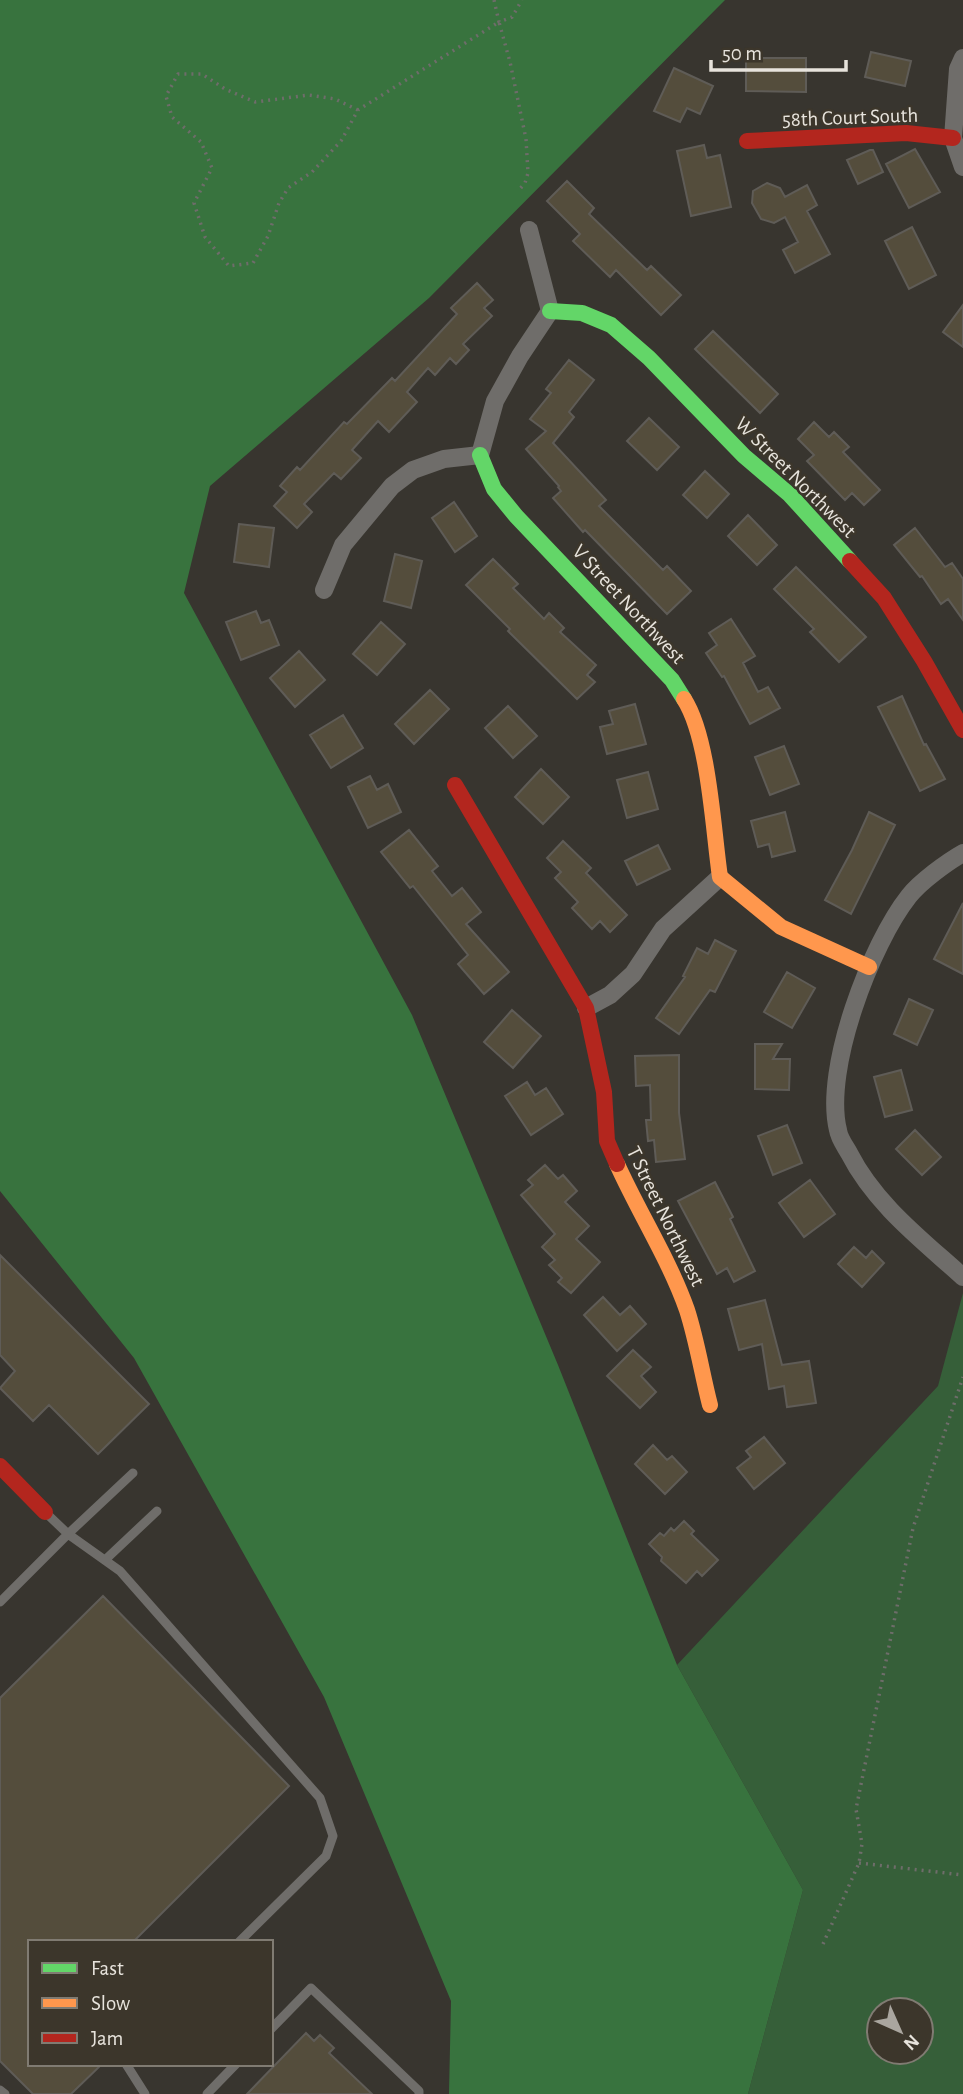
<svg xmlns="http://www.w3.org/2000/svg" width="963" height="2094" viewBox="0 0 963 2094" font-family="'Alegreya Sans',sans-serif">
<style>
.green{fill:#365f39;fill-rule:evenodd}
.forest{fill:#38733e}
.building{fill:#544d3c;stroke:#5f5c57;stroke-width:2}
.lines{fill:none;stroke-linecap:round;stroke-linejoin:round}
.path{stroke:#6e6d6a;stroke-width:3.5;stroke-dasharray:2 5;stroke-linecap:butt}
.lane{stroke:#6f6d6a;stroke-width:9}
.street{stroke:#6f6d6a;stroke-width:18}
.fast{stroke:#63d668;stroke-width:16}
.slow{stroke:#ff974d;stroke-width:16}
.jam{stroke:#b3261e;stroke-width:16}
.labels{text-anchor:middle;stroke-width:5;stroke-linejoin:round;paint-order:stroke}
.street-label{font-size:21px;fill:#e7e3dc;stroke:#3c362b}
</style>
<rect width="100%" height="100%" fill="#38352f"/>
<!-- green -->
<path class="green" d="M963,1293V2094H748L803,1890L677,1665L938,1386ZM879,2010H921V2052H879Z"/>
<!-- forest -->
<path class="forest" d="M0,0H725L429,298L210,486L184,593L412,1015L558,1365L677,1665L803,1890L748,2094H449L451,2001L324,1697L134,1358L0,1191Z"/>
<!-- building -->
<path class="building" d="M871,52L911,61L905,86L865,77Z
M746,58H806V92L746,91Z
M674,68L713,86L700,114L687,108L680,122L654,111Z
M704,145L707,158L720,155L731,207L691,216L677,151Z
M915,149L940,192L909,208L886,164Z
M870,150H873L883,172L858,184L847,160Z
M567,181L594,208L589,214L647,270L651,266L681,295L661,315L616,270L610,277L573,241L580,234L547,201Z
M767,183L780,188L785,197L807,185L817,205L807,211L830,254L795,273L783,250L798,242L785,217L774,223L761,219L752,203L753,191Z
M912,227L936,275L909,289L885,241Z
M477,283L493,300L484,308L492,316L463,344L469,350L456,364L450,358L435,375L428,368L407,392L417,402L389,432L378,421L352,450L361,458L341,479L334,473L304,504L312,512L297,528L274,506L287,492L280,486L297,467L300,470L344,422L347,424L392,378L395,381L457,314L451,308Z
M963,305V347L943,332Z
M713,331L778,394L760,413L695,349Z
M569,360L594,380L569,412L574,417L553,443L606,500L599,506L663,570L667,566L691,591L667,614L585,530L583,532L553,498L561,491L558,487L559,486L526,449L546,431L530,419L551,393L546,389Z
M649,418L679,447L657,470L627,441Z
M814,422L829,437L834,432L849,447L843,452L880,490L864,505L852,493L845,500L807,461L814,455L798,439Z
M705,471L729,494L707,518L683,495Z
M454,502L477,536L455,552L432,518Z
M748,515L777,545L757,565L728,536Z
M239,524L274,528L269,567L234,562Z
M915,528L945,567L952,563L963,579V620L948,599L941,604L922,576L920,577L894,545Z
M395,554L422,561L411,608L384,601Z
M493,559L518,584L513,588L544,619L549,613L564,628L560,632L596,665L587,675L595,682L577,699L508,631L510,629L466,585Z
M796,567L866,637L839,662L810,632L814,629L774,589Z
M256,611L261,623L269,620L279,645L241,660L226,622Z
M731,619L755,656L743,663L758,692L768,687L780,708L750,724L724,676L722,677L706,653L717,645L709,633Z
M381,622L405,644L377,675L353,654Z
M299,651L325,680L295,707L270,678Z
M430,690L449,709L414,744L395,724Z
M902,696L924,745L926,744L945,779L920,791L878,707Z
M635,704L646,744L607,754L600,727L613,724L609,711Z
M508,706L537,736L513,758L485,728Z
M343,715L363,748L331,768L310,735Z
M784,746L799,784L770,795L755,757Z
M541,769L569,797L543,824L515,797Z
M648,772L658,809L627,818L617,780Z
M370,776L377,790L388,784L401,812L368,828L348,787Z
M785,812L795,851L772,857L769,844L758,847L751,821Z
M869,812L895,825L851,914L825,900L852,850Z
M409,830L438,866L432,871L452,896L462,888L481,912L466,924L509,972L484,994L458,964L468,955L413,886L410,888L381,852Z
M563,841L591,868L586,873L627,915L610,932L600,921L592,929L572,908L578,902L555,878L561,872L547,858Z
M658,845L670,869L637,885L625,861Z
M963,903V974L934,959Z
M715,940L736,951L715,992L710,990L679,1034L656,1018L685,977L683,976L697,948L708,954Z
M787,972L815,988L792,1028L764,1012Z
M909,999L933,1010L917,1045L894,1034Z
M512,1010L541,1036L513,1068L484,1042Z
M755,1044H782L773,1059H790L789,1090L755,1089Z
M679,1055V1113L685,1159L656,1162L654,1140L648,1141L646,1120H651L650,1085L636,1086L635,1056Z
M901,1070L912,1110L885,1117L874,1077Z
M527,1082L535,1095L546,1088L563,1114L531,1135L505,1096Z
M787,1125L802,1163L773,1175L758,1136Z
M915,1130L941,1157L922,1175L896,1149Z
M545,1165L558,1179L563,1175L577,1191L565,1202L589,1226L576,1239L600,1262L571,1293L558,1282L562,1278L549,1265L555,1260L542,1247L555,1234L521,1195L533,1185L528,1180Z
M810,1180L835,1214L804,1237L779,1203Z
M715,1182L733,1217L730,1219L755,1271L734,1282L727,1268L717,1274L678,1201Z
M854,1247L866,1258L872,1251L884,1263L862,1287L838,1264Z
M0,1255L149,1404L98,1454L49,1405L33,1421L0,1388L15,1371L0,1355Z
M603,1297L620,1315L630,1306L646,1324L617,1351L584,1315Z
M765,1300L782,1365L809,1361L816,1403L787,1407L784,1386L769,1389L762,1344L739,1350L728,1309Z
M633,1350L651,1367L641,1376L656,1392L640,1408L607,1376Z
M764,1437L785,1463L754,1489L737,1468L751,1457L746,1451Z
M653,1445L667,1460L672,1456L687,1472L665,1494L635,1464Z
M684,1521L694,1531L691,1534L718,1560L702,1576L697,1571L686,1583L661,1561L662,1557L649,1544L660,1533L664,1536L671,1528L674,1531Z
M103,1596L289,1786L133,1942H30V2064H102L71,2094H33L0,2061V1698Z
M306,2033L314,2041L320,2035L334,2048L329,2053L372,2094H247Z"/>
<g class="lines">
<!-- path -->
<path class="path" d="M494,0L499,22L512,17L522,0
M358,110L335,99L309,95L255,102L225,89L202,74H178L166,96L172,117L201,142L212,168L194,203L205,237L229,266L253,263L268,236L279,203L288,188L312,172L341,141L358,110L499,22L510,62L526,139L528,173L525,183L519,190
M859,1863L963,1875
M823,1944L859,1863L862,1844L856,1809L913,1528L963,1377"/>
<!-- lane -->
<path class="lane" d="M133,1473L68,1534L120,1571L320,1798L333,1836L326,1856L239,1942
M105,1560L157,1511
M0,1602L68,1534L46,1513
M271,2029L311,1988L419,2091V2094
M126,2064L145,2094
M0,2090L5,2094
M207,2094L236,2064"/>
<!-- street -->
<path class="street" d="M963,58L958,69L953,138L963,167
M324,590L343,545L392,486L413,470L444,459L480,455L495,401L520,356L550,311L529,230
M963,853C947,862 920,882 909,896C871,944 823,1069 838,1130C839,1138 845,1146 849,1153C875,1204 921,1239 963,1277
M586,1008L610,995L633,974L663,929L720,877"/>
<!-- fast -->
<path class="fast" d="M550,311L582,313L611,325L649,358L744,456L790,495L850,561
M480,455L494,489L516,516L672,680L684,699"/>
<!-- slow -->
<path class="slow" d="M684,699C709,738 713,829 720,877L781,927L869,967
M617,1164C639,1213 669,1259 687,1310C697,1341 702,1374 710,1405"/>
<!-- jam -->
<path class="jam" d="M747,141L906,133L953,138
M850,561L884,598L924,661L963,730
M455,785L586,1008L604,1092L607,1141L617,1164
M0,1466L45,1512"/>
</g>
<g class="labels">
<!-- street labels -->
<g class="street-label">
<text transform="translate(850 117) rotate(-2)" y="7">58th Court South</text>
<text transform="translate(796 477) rotate(45)" y="7">W Street Northwest</text>
<text transform="translate(629 604) rotate(47)" y="7">V Street Northwest</text>
<text transform="translate(666 1216) rotate(64)" y="7">T Street Northwest</text>
</g>
</g>
<!-- legend -->
<rect x="28" y="1940" width="245" height="126" fill="#3c362b" stroke="#807b72" stroke-width="2"/>
<rect x="42" y="1963" width="35" height="10" fill="#63d668" stroke="#807b72" stroke-width="2"/>
<text x="91" y="1975" font-size="21" fill="#e7e3dc">Fast</text>
<rect x="42" y="1998" width="35" height="10" fill="#ff974d" stroke="#807b72" stroke-width="2"/>
<text x="91" y="2010" font-size="21" fill="#e7e3dc">Slow</text>
<rect x="42" y="2033" width="35" height="10" fill="#b3261e" stroke="#807b72" stroke-width="2"/>
<text x="91" y="2045" font-size="21" fill="#e7e3dc">Jam</text>
<!-- north arrow -->
<g transform="translate(900 2031) rotate(135)"><circle r="33" fill="#3c362b" stroke="#807b72" stroke-width="2"/>
<path d="M0-5L12 26L0 18L-12 26Z" fill="#aaa69f"/>
<text y="-10" font-size="19" font-weight="bold" text-anchor="middle" fill="#e7e3dc">N</text>
</g>
<!-- scale -->
<path d="M711 60v10h135v-10" fill="none" stroke="#e7e3dc" stroke-width="3.5"/>
<text x="722" y="60" font-size="21" fill="#e7e3dc" stroke="#3c362b" stroke-width="5" paint-order="stroke">50 m</text>
</svg>
